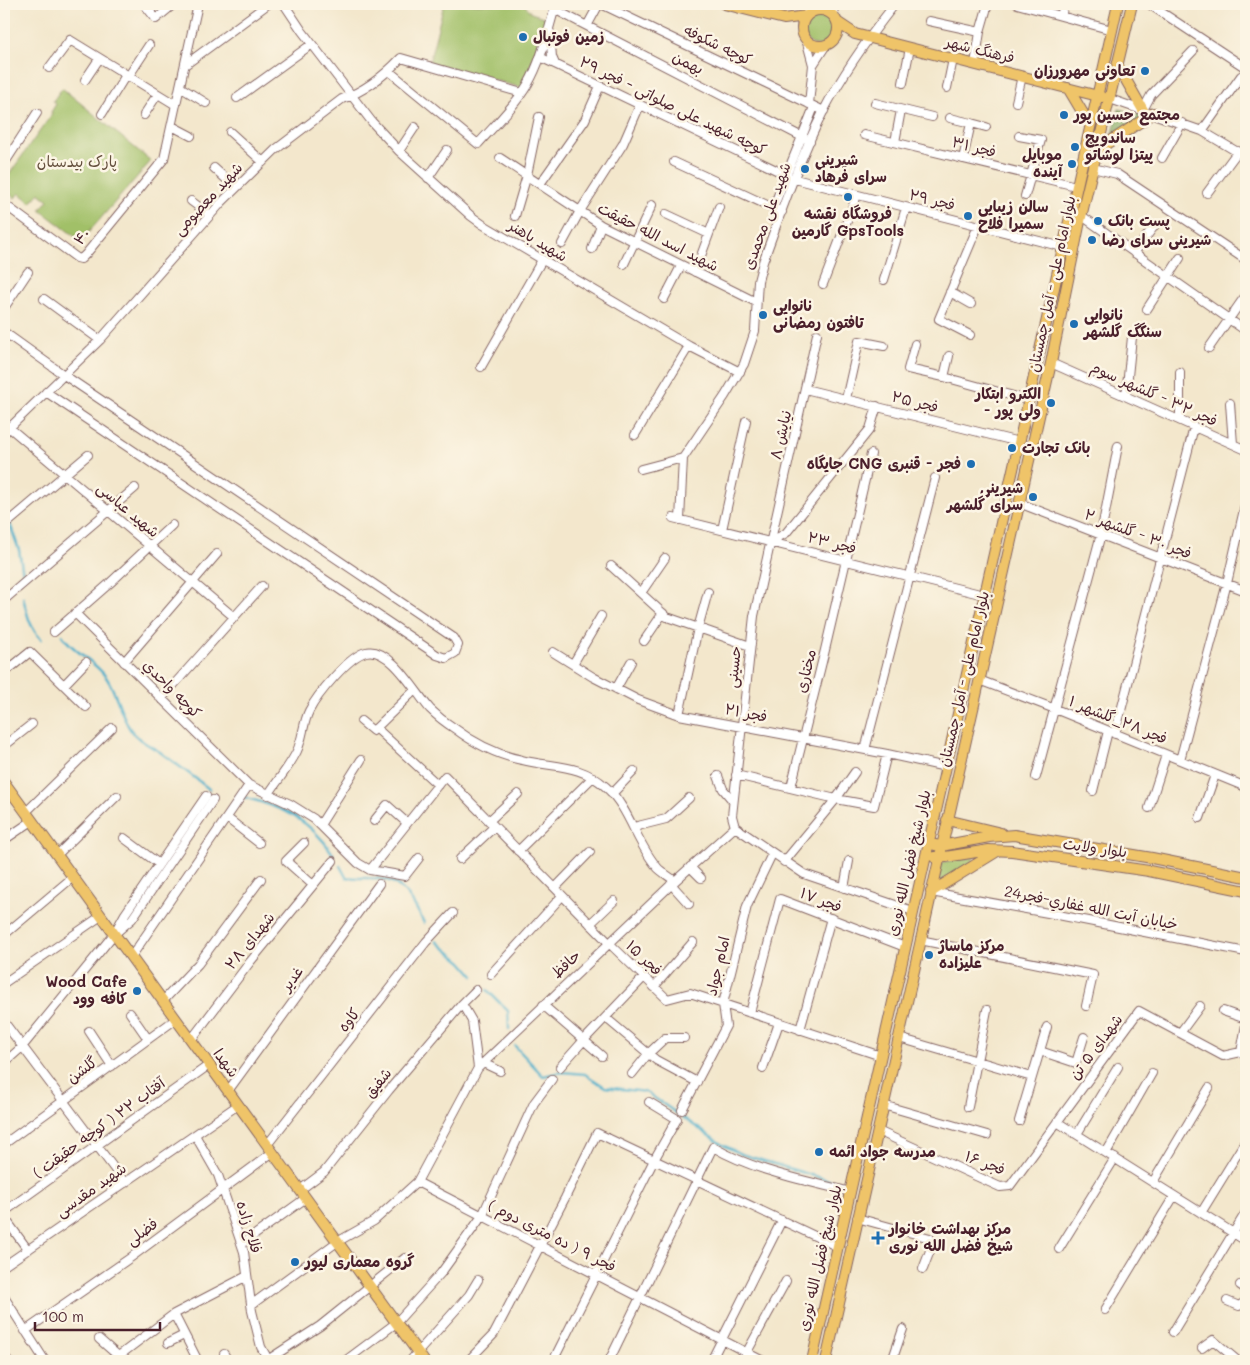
<svg xmlns="http://www.w3.org/2000/svg" width="1250" height="1365" viewBox="0 0 1250 1365" font-family="Mali,'Playpen Sans Arabic',sans-serif">
<style>
.green{fill:#a1c068;stroke:#76704a}
.forest{fill:#80a65c;stroke:#656244}
.lines{fill:none;stroke-linecap:round;stroke-linejoin:round}
.stream{stroke:#4cafcb;stroke-width:2.5}
.minor-casing{stroke:#856563;stroke-width:10}
.major-casing{stroke:#856563;stroke-width:12}
.minor{stroke:#fff;stroke-width:8}
.major{stroke:#efc469;stroke-width:10}
.poi-dot{fill:#1f6fb2;stroke:#fcf5e5;stroke-width:2}
.labels{text-anchor:middle;stroke-width:5;stroke-linejoin:round;paint-order:stroke}
.poi-label{font-size:15px;font-weight:bold;fill:#4a1f2b;stroke:#fcf5e5;text-anchor:start}
.street-label{font-size:15px;fill:#4a1f2b;stroke:#fcf5e5}
.park-label{font-size:15px;fill:#644f3d;stroke:#fcf5e5}
</style>
<rect width="100%" height="100%" fill="#fcf5e5"/>
<filter id="ink" filterUnits="userSpaceOnUse"><feTurbulence type="fractalNoise" baseFrequency=".02" numOctaves="2"/><feDisplacementMap in="SourceGraphic" scale="10" xChannelSelector="R" yChannelSelector="G"/><feConvolveMatrix kernelMatrix="1 2 1 2 8 2 1 2 1" color-interpolation-filters="sRGB"/></filter>
<filter id="wash" filterUnits="userSpaceOnUse"><feTurbulence type="fractalNoise" baseFrequency=".0096" numOctaves="4" result="noise"/><feDisplacementMap in="SourceGraphic" scale="20" xChannelSelector="R" yChannelSelector="G"/><feGaussianBlur stdDeviation="1.12" result="paint"/><feColorMatrix in="noise" values="0 0 0 0 0 0 0 0 0 0 0 0 0 0 0 0 0 1.4 0 .05"/><feComposite in="paint" operator="in"/></filter>
<g filter="url(#wash)">
<rect width="100%" height="100%" fill="#f3e7cc"/>
<!-- green -->
<path class="green" d="M444,4H524L531,13L547,18L523,88L429,63Z
M802 28a18 18 0 1 1 36 0a18 18 0 1 1-36 0Z
M62,88L151,161L81,241L40,210L48,200L39,193L31,203L19,193L15,198L7,192L5,180L52,114L51,112L56,104L53,101Z
M974,857L973,861L937,884L942,862Z"/>
<!-- forest -->
<path class="forest" d="M1119,109L1145,116L1112,136Z"/>
<g class="lines">
<!-- stream -->
<path class="stream" d="M4,505L7,514
M10,524L19,550L23,574
M23,597C27,613 29,627 41,639
M62,635C73,652 94,660 106,677C117,693 120,713 130,729C137,740 149,745 160,752C176,764 193,776 209,789
M243,797C282,807 310,819 333,854
M340,866L346,877C359,879 373,877 386,880C405,884 416,907 424,923
M436,941L462,962L474,976
M487,990L508,1011L509,1029
M515,1046L543,1076L562,1072L585,1074L605,1087L646,1092L721,1144L741,1154L838,1183"/>
</g>
</g>
<g filter="url(#ink)">
<g class="lines">
<defs>
<path id="minor" d="M144,4L156,19L174,4
M284,4L302,31L372,122L399,151L471,216L482,224L689,346L740,372
M601,4L824,111
M831,4L835,17
M1017,4L1112,30
M1149,4L1246,68
M554,9L810,141
M816,10L821,4
M1062,15L1063,4
M806,16L810,4
M929,21L980,32
M587,26L599,4
M550,32L552,57L555,64
M806,39L813,65L809,104
M540,57L795,179L1063,247
M975,64L980,32L988,4
M185,65L268,4
M813,65L826,45
M49,68L70,40L176,105
M389,71L478,144C495,125 515,106 528,84C542,60 548,30 556,4
M128,77L149,45
M85,80L99,59
M903,83L910,48
M180,87L206,103
M947,88L953,59
M237,98L312,44
M1110,99L1202,131L1246,157
M1016,102L1022,76
M875,103L932,117
M1143,110L1151,95L1193,51
M102,114L126,75
M144,115L157,95
M950,118L971,123
M172,126L191,136
M1202,131L1241,76
M230,132L263,162
M864,135L1076,186
M1019,136L1041,140L1025,196
M895,142L901,110
M399,151L415,127
M500,158L601,225L756,302
M1162,158L1182,123
M963,159L971,123L986,127
M674,162L782,212
M4,164L37,113
M214,168L236,188
M1093,168L1117,174L1246,260
M428,178L447,150
M540,184L585,120L600,86
M1207,193L1238,151
M191,201L210,215
M4,204L77,258L81,259L86,254L164,159L198,4
M773,208L814,107
M666,214L709,234
M515,216L527,175L539,117
M1082,216L1246,331
M562,244L580,211L623,144L640,105
M592,249L601,225
M1134,253L1155,225
M624,264L652,205
M695,272L719,207
M884,280L906,208
M823,284L857,195
M950,292L971,304
M44,299L100,340
M664,299L681,266
M4,308L28,272
M1147,309L1180,258
M4,332L64,375L454,638L458,645L455,653L446,658L437,655L46,392
M970,335L939,319L978,226
M915,344L908,369L944,377
M1209,348L1243,299
M949,356L944,377L1028,400
M1051,363L1246,450
M481,367L542,260
M805,389L1019,442
M1126,396L1132,337
M846,399L859,341L884,346
M1230,403L1233,444
M1180,420V372
M4,423L234,617
M4,433L100,340L221,203L275,150L342,99C365,91 384,76 401,58L522,93
M635,435L689,346
M641,469L683,458
M1019,503L1246,591
M673,518L984,595
M680,520L683,458L725,396L744,364L755,331L758,281L763,262C781,212 799,160 823,112C843,73 868,38 895,4
M4,526L88,455
M722,530L746,421
M770,542L786,533L870,429L877,406
M611,566L667,617L750,646
M641,593L665,558
M4,600L135,488
M75,613L249,785L290,804L314,819L358,863L370,870L405,876L419,858
M54,632L110,583L172,525
M644,641L663,613
M553,652L593,677L638,700L679,715L887,754L946,767
M124,662L217,554
M573,664L601,616
M4,673L30,652L86,707
M979,680L1055,709L1246,787
M64,685L86,662
M616,689L631,662
M161,699L262,586
M679,715L698,628L708,592
M361,721L373,731L415,690
M376,728L438,785
M1115,734L1194,427
M4,746L32,724
M865,750L935,478
M1180,760L1227,583L1246,501
M736,775L836,799L874,806L887,754
M718,776L723,789L733,801
M1036,777L1101,534L1118,446
M791,787L825,650L871,454
M1093,791L1108,731
M612,794L634,771
M268,795C277,781 290,766 297,751C303,738 303,723 309,711C317,695 349,656 366,652C390,646 416,693 430,709C437,716 446,723 454,728C474,743 497,755 522,760C553,768 580,763 606,787C630,809 636,843 657,867C661,872 669,876 675,881
M1149,808L1166,755
M26,812L112,728
M227,818L259,843
M1200,818L1215,775
M374,821L387,805L407,823
M489,821L518,794
M320,825L361,760
M634,827L666,819L689,798
M735,827L732,816L754,616L817,334
M735,827L804,874L913,911
M124,838L159,864
M4,840L32,821
M304,843L286,861L313,885
M518,851L593,777
M57,855L117,796
M460,859L494,827
M784,862L836,799L855,772
M690,867L701,878
M370,870L445,776L609,943L667,999L690,993L881,1056
M671,884L689,904
M555,888L590,852
M844,888L849,861
M931,892L1048,913L1246,952
M590,924L614,901
M118,931L132,919L213,800
M4,935L73,877
M920,940L1093,975L1086,1006
M131,957L249,785
M491,974L562,896
M4,983L101,916
M654,987L693,942
M163,1001L198,964L261,879
M462,1004L472,1021L478,1068
M543,1005L602,1056
M1223,1011L1246,1019
M130,1013L148,1039
M750,1013L780,899L905,947
M606,1018L656,1060L697,1082
M4,1022L125,1183
M800,1030L831,918
M89,1031L112,1066
M1180,1033L1200,1006
M899,1038L1032,1077
M191,1040L250,962L333,861
M1040,1051L1076,1063L1084,1037
M1241,1052L1246,1025
M4,1063L22,1047L114,934L125,914L206,796
M483,1063L500,1071
M560,1067L584,1040L644,977
M763,1068L779,1023
M632,1074L648,1054L665,1038H684
M228,1091L379,884
M883,1105L987,1135
M968,1107L987,1010
M682,1110L726,1026L723,1004L747,906L772,854
M1019,1121L1047,1027
M1057,1122L1246,1241
M878,1131L1000,1187L1010,1186L1139,1011L1223,1056L1241,1052L1246,1054
M1077,1134L1118,1067
M195,1135L218,1175L244,1252L252,1311L261,1347L269,1361
M4,1144L176,1019
M267,1145L426,942L453,913
M1106,1153L1152,1073
M417,1182L763,1361
M1153,1182L1209,1088
M300,1190L324,1172L389,1090L462,1004L476,990
M4,1212L209,1065
M1201,1213L1246,1140
M4,1217L28,1250
M857,1218L930,1238L933,1243L923,1269
M242,1244L306,1198
M1059,1249L1115,1158
M4,1266L238,1105
M1240,1285L1246,1289
M4,1297L45,1361
M1227,1301L1239,1306L1246,1301
M251,1305L337,1242L374,1221L417,1182L478,1068L675,881L735,827
M1105,1310L1174,1196
M174,1314L198,1361
M25,1331L130,1258L273,1152
M1173,1332L1246,1212
M99,1339L124,1361
M168,1343L184,1335
M1202,1348L1213,1340L1238,1361
M224,1354L228,1361
M4,1355L8,1361
M112,1361L174,1314L247,1276
M266,1361L320,1326L405,1258
M345,1361L396,1323L441,1273L482,1216L534,1103L552,1079
M410,1361L469,1295L478,1280
M468,1361L494,1334L565,1198L597,1133L838,1247
M553,1361L654,1160L677,1119L649,1102
M609,1361L713,1147C754,1171 804,1180 850,1192
M711,1361L782,1220
M742,1361L786,1281
M892,1361L903,1329"/>
<path id="major" d="M724,4L784,19L806,16
M802 28a18 18 0 1 1 36 0a18 18 0 1 1-36 0Z
M837,22L855,34L1102,97
M1118,66L1143,110
M1068,88L1090,125
M1097,150L1154,113
M4,782L424,1361
M947,820L1001,833
M935,845L941,846L989,837L1014,835L1152,858L1246,877
M934,857L939,858L989,850L1012,851L1149,871L1246,891
M931,892L996,852
M812,1361L1118,4
M826,1361L1051,363L1080,221L1132,4"/>
</defs>
<!-- minor casing -->
<use href="#minor" class="minor-casing"/>
<!-- major casing -->
<use href="#major" class="major-casing"/>
<!-- minor -->
<use href="#minor" class="minor"/>
<!-- major -->
<use href="#major" class="major"/>
</g>
</g>
<!-- markers -->
<g class="poi-dot">
<circle cx="523" cy="37" r="5"/>
<circle cx="1145" cy="71" r="5"/>
<circle cx="1064" cy="115" r="5"/>
<circle cx="1075" cy="147" r="5"/>
<circle cx="1072" cy="164" r="5"/>
<circle cx="805" cy="169" r="5"/>
<circle cx="848" cy="197" r="5"/>
<circle cx="968" cy="216" r="5"/>
<circle cx="1098" cy="221" r="5"/>
<circle cx="1092" cy="240" r="5"/>
<circle cx="763" cy="315" r="5"/>
<circle cx="1074" cy="324" r="5"/>
<circle cx="1051" cy="403" r="5"/>
<circle cx="1012" cy="448" r="5"/>
<circle cx="971" cy="464" r="5"/>
<circle cx="1033" cy="497" r="5"/>
<circle cx="929" cy="955" r="5"/>
<circle cx="137" cy="991" r="5"/>
<circle cx="819" cy="1152" r="5"/>
<path d="M875.5 1230.5h5v5h5v5h-5v5h-5v-5h-5v-5h5z"/>
<circle cx="295" cy="1262" r="5"/>
</g>
<g class="labels">
<!-- poi labels -->
<g class="poi-label">
<text x="533" y="42">زمین فوتبال</text>
<text x="1135" y="76" text-anchor="end">تعاونی مهرورزان</text>
<text x="1074" y="120">مجتمع حسین پور</text>
<text x="1085" y="143">ساندویچ<tspan x="1085" dy="17">پیتزا لوشاتو</tspan></text>
<text x="1062" y="160" text-anchor="end">موبایل<tspan x="1062" dy="17">آینده</tspan></text>
<text x="815" y="165">شیرینی<tspan x="815" dy="17">سرای فرهاد</tspan></text>
<text x="978" y="212">سالن زیبایی<tspan x="978" dy="17">سمیرا فلاح</tspan></text>
<text x="848" y="219" text-anchor="middle">فروشگاه نقشه<tspan x="848" dy="17">گارمین GpsTools</tspan></text>
<text x="1108" y="226">پست بانک</text>
<text x="1102" y="245">شیرینی سرای رضا</text>
<text x="773" y="311">نانوایی<tspan x="773" dy="17">تافتون رمضانی</tspan></text>
<text x="1084" y="320">نانوایی<tspan x="1084" dy="17">سنگگ گلشهر</tspan></text>
<text x="1041" y="399" text-anchor="end">الکترو ابتکار<tspan x="1041" dy="17">- ولی پور</tspan></text>
<text x="1022" y="453">بانک تجارت</text>
<text x="961" y="469" text-anchor="end">جایگاه CNG فجر - قنبری</text>
<text x="1023" y="493" text-anchor="end">شیرینی<tspan x="1023" dy="17">سرای گلشهر</tspan></text>
<text x="939" y="951">مرکز ماساژ<tspan x="939" dy="17">علیزاده</tspan></text>
<text x="127" y="987" text-anchor="end">Wood Cafe<tspan x="127" dy="17">کافه وود</tspan></text>
<text x="829" y="1157">مدرسه جواد ائمه</text>
<text x="889" y="1234">مرکز بهداشت خانوار<tspan x="889" dy="17">شیخ فضل الله نوری</tspan></text>
<text x="305" y="1267">گروه معماری لیور</text>
</g>
<!-- street labels -->
<g class="street-label">
<text transform="translate(718 45) rotate(26)" y="5">کوچه شکوفه</text>
<text transform="translate(980 50) rotate(14)" y="5">فرهنگ شهر</text>
<text transform="translate(688 63) rotate(27)" y="5">بهمن</text>
<text transform="translate(673 106) rotate(26)" y="5">کوچه شهید علی صلواتی - فجر ۲۹</text>
<text transform="translate(974 147) rotate(14)" y="5">فجر ۳۱</text>
<text transform="translate(208 199) rotate(-47)" y="5">شهید معصومی</text>
<text transform="translate(932 200) rotate(14)" y="5">فجر ۲۹</text>
<text transform="translate(767 216) rotate(-70)" y="5">شهید علی محمدی</text>
<text transform="translate(82 237) rotate(-49)" y="5">۴۰</text>
<text transform="translate(658 237) rotate(27)" y="5">شهید اسد الله حقیقت</text>
<text transform="translate(538 241) rotate(31)" y="5">شهید باهنر</text>
<text transform="translate(1052 284) rotate(-78)" y="5">بلوار امام علی - آمل چمستان</text>
<text transform="translate(1154 394) rotate(24)" y="5">فجر ۳۲ - گلشهر سوم</text>
<text transform="translate(915 402) rotate(14)" y="5">فجر ۲۵</text>
<text transform="translate(781 435) rotate(-77)" y="5">نیایش ۸</text>
<text transform="translate(128 510) rotate(40)" y="5">شهید عباسی</text>
<text transform="translate(1138 534) rotate(21)" y="5">فجر ۳۰ - گلشهر ۲</text>
<text transform="translate(832 543) rotate(14)" y="5">فجر ۲۳</text>
<text transform="translate(734 667) rotate(-84)" y="5">حسینی</text>
<text transform="translate(806 671) rotate(-76)" y="5">مختاری</text>
<text transform="translate(964 679) rotate(-77)" y="5">بلوار امام علی - آمل چمستان</text>
<text transform="translate(172 689) rotate(45)" y="5">كوچه واحدي</text>
<text transform="translate(746 713) rotate(11)" y="5">فجر ۲۱</text>
<text transform="translate(1118 720) rotate(22)" y="5">فجر ۲۸_گلشهر ۱</text>
<text transform="translate(1095 848) rotate(8)" y="5">بلوار ولایت</text>
<text transform="translate(909 863) rotate(-77)" y="5">بلوار شیخ فضل الله نوری</text>
<text transform="translate(821 900) rotate(21)" y="5">فجر ۱۷</text>
<text transform="translate(1091 908) rotate(11)" y="5">خيابان آيت الله غفاري-فجر24</text>
<text transform="translate(250 941) rotate(-51)" y="5">شهدای ۲۸</text>
<text transform="translate(644 958) rotate(44)" y="5">فجر ۱۵</text>
<text transform="translate(566 964) rotate(-43)" y="5">حافظ</text>
<text transform="translate(718 966) rotate(-77)" y="5">امام جواد</text>
<text transform="translate(292 979) rotate(-54)" y="5">غدیر</text>
<text transform="translate(349 1020) rotate(-52)" y="5">کاوه</text>
<text transform="translate(1096 1047) rotate(-53)" y="5">شهدای ۵ تن</text>
<text transform="translate(226 1063) rotate(54)" y="5">شهدا</text>
<text transform="translate(82 1070) rotate(-36)" y="5">گلشن</text>
<text transform="translate(378 1083) rotate(-51)" y="5">شفیق</text>
<text transform="translate(99 1128) rotate(-36)" y="5">آفتاب ۲۲ ( کوچه حقیقت )</text>
<text transform="translate(985 1163) rotate(21)" y="5">فجر ۱۶</text>
<text transform="translate(91 1190) rotate(-35)" y="5">شهید مقدسی</text>
<text transform="translate(249 1227) rotate(73)" y="5">فلاح زاده</text>
<text transform="translate(142 1232) rotate(-36)" y="5">فضلی</text>
<text transform="translate(552 1236) rotate(27)" y="5">فجر ۹ ( ده متری دوم )</text>
<text transform="translate(820 1258) rotate(-77)" y="5">بلوار شیخ فضل الله نوری</text>
</g>
<!-- park labels -->
<g class="park-label">
<text x="77" y="167">پارک بیدستان</text>
</g>
</g>
<!-- margin -->
<rect width="1250" height="1365" fill="none" stroke="#fcf5e5" stroke-width="20"/>
<!-- scale -->
<path d="M35 1322v8h125v-8" fill="none" stroke="#4a1f2b" stroke-width="2.5"/>
<text x="42" y="1322" font-size="15" fill="#4a1f2b" stroke="#fcf5e5" stroke-width="4" paint-order="stroke">100 m</text>
</svg>
